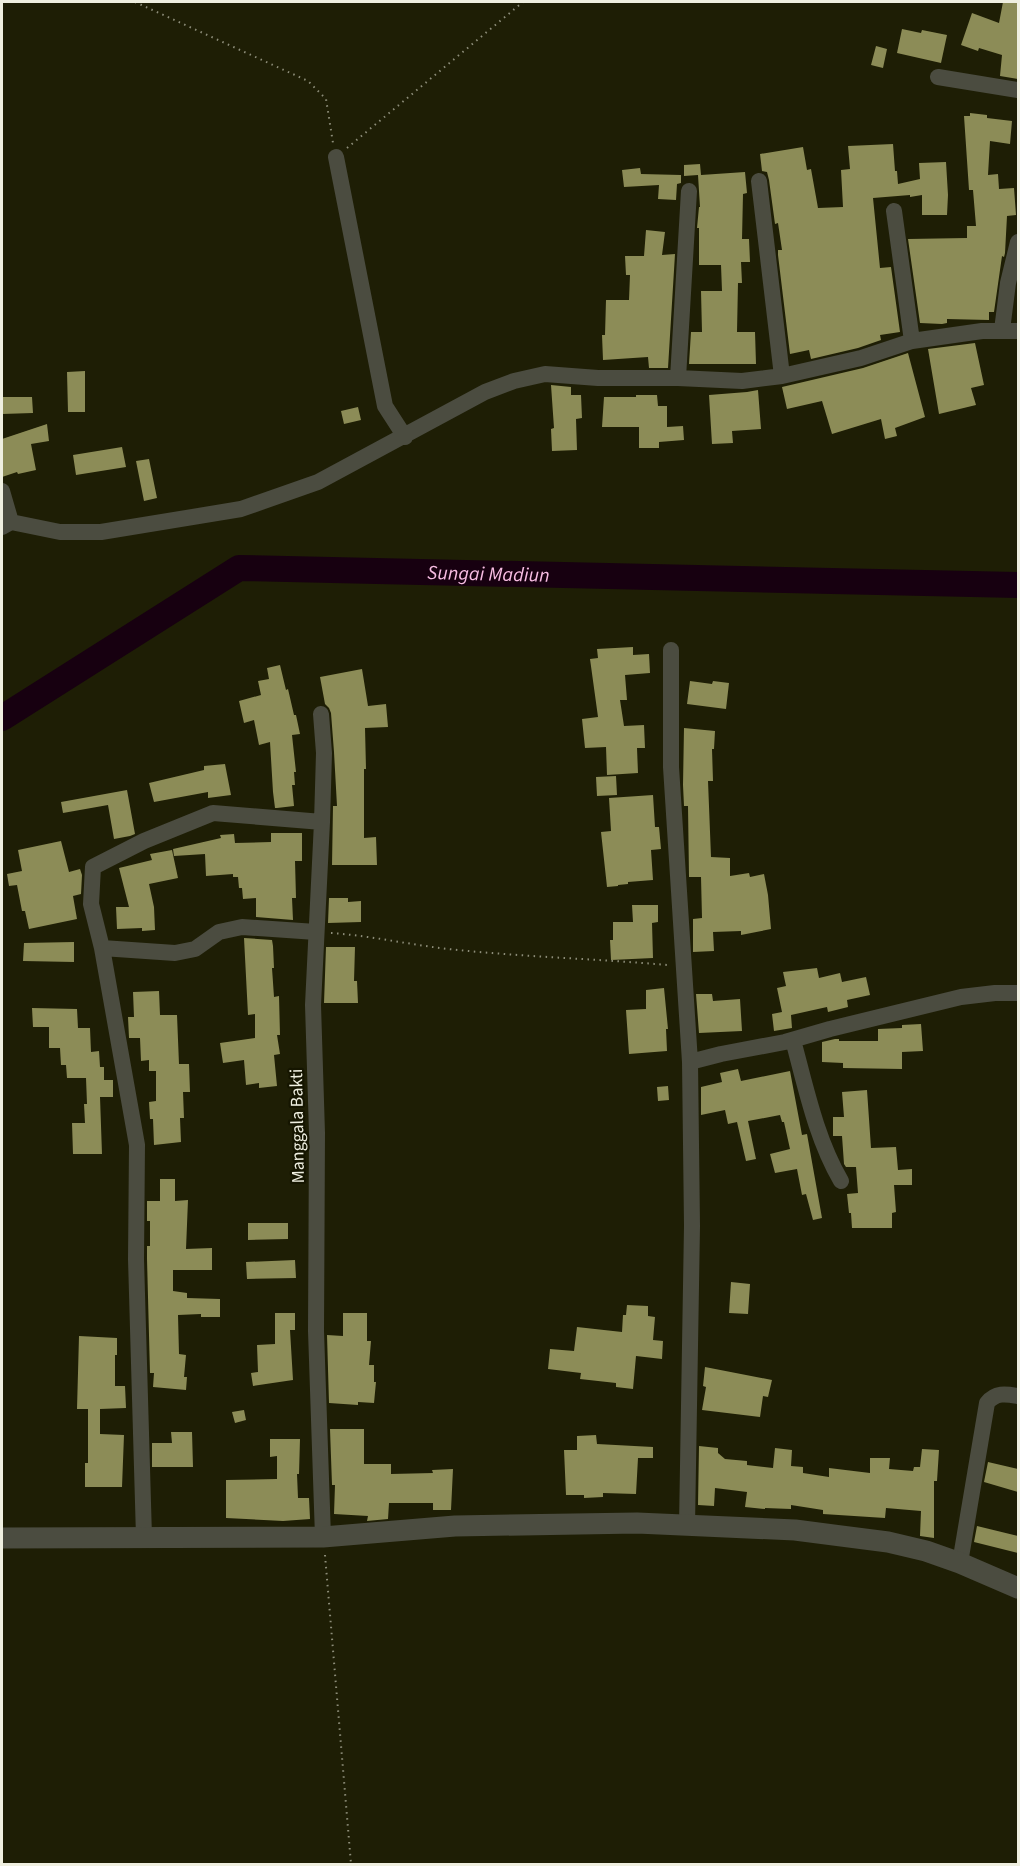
<svg xmlns="http://www.w3.org/2000/svg" width="1020" height="1866" viewBox="0 0 1020 1866" font-family="'Source Sans 3',sans-serif">
<style>
.lines{fill:none;stroke-linecap:round;stroke-linejoin:round}
.river{stroke:#170010;stroke-width:26}
.building{fill:#8c8c57}
.path{stroke:#8d8d79;stroke-width:2;stroke-dasharray:1.5 4.5;stroke-linecap:butt}
.minor{stroke:#4b4c40;stroke-width:16}
.tertiary{stroke:#4b4c40;stroke-width:21}
.labels{text-anchor:middle;stroke-width:4.5;stroke-linejoin:round;paint-order:stroke}
.street-label{font-size:18px;fill:#efefe0;stroke:#151500}
.water-label{font-size:20px;font-style:italic;fill:#f7bce2;stroke:#151500}
</style>
<rect width="100%" height="100%" fill="#1e1e05"/>
<g class="lines">
<!-- river -->
<path class="river" id="s1" d="M2,718L239,568L1018,585"/>
</g>
<!-- building -->
<path class="building" d="M1003,2H1018V79L1000,76L1002,55L979,48L978,51L961,45L972,13L999,23Z
M902,29L921,33L922,30L947,35L941,63L897,53Z
M876,46L887,49L883,68L871,65Z
M970,113L987,115V118L1012,121L1010,144L990,141L988,175L998,174L999,189L1014,188L1016,215L1007,216L1005,253L1004,257L1002,256L994,312H989V320L947,319V323L942,324L920,323L908,239L967,238V226H976L973,190H969L964,116H970Z
M893,144L895,171H897L898,184L920,179L919,163L946,162L948,195L947,215H922V195L910,197V195L873,198L880,268L891,267L900,332L880,335L881,340L858,348L811,359L809,350L790,354L778,255V250H782L778,223L775,224L769,180L767,172L762,171L760,154L803,147L807,170L811,169L818,208L843,207L841,170L850,169L848,146Z
M700,164L701,175L745,172L747,193L743,194L742,239H749L750,262H741L742,283H738L737,332H755L756,364H689L691,332H702L701,291H722L721,265H699V228H697L699,207H700L698,175L684,176V165Z
M640,168L641,174L681,175V183L677,184L676,200L658,199L659,185L624,187L622,170Z
M646,230L665,232L662,255L675,254L668,368H649L648,357L603,360L602,335H605L606,300H629L630,275H626L625,256H644Z
M975,343L984,385L971,388L976,405L939,414L928,349Z
M908,353L925,417L895,428L897,436L885,439L881,419L832,434L822,401L787,409L782,387L863,368Z
M85,371V412H68L67,372Z
M551,385L571,387V395H581L582,418L576,419L577,450L552,451L551,429L554,428Z
M758,390L761,429L732,431L733,443L712,444L709,395L747,392Z
M636,395H657L658,406H667V427L683,426L684,440L659,442V448H639V427H602L604,397H636Z
M2,397H32L33,413L2,414Z
M358,407L361,420L344,424L341,411Z
M47,424L49,441L31,444L36,470L18,474L17,472L2,477V439Z
M122,447L126,467L76,475L73,455Z
M149,459L157,498L144,501L136,461Z
M633,647V655L649,654L650,673L625,675L627,700H620L624,726L644,725L645,748H637L638,773L607,775L606,747L585,748L582,719L598,717L590,659L598,658L597,649Z
M280,665L286,690L288,689L294,715H296L300,734L292,735L296,772H294L295,785H292L294,806L277,808H275L273,792L270,742L259,745L254,720L244,723L239,701L261,695L258,681L269,679L267,668Z
M362,669L368,706L386,704L388,727L365,728L366,769H364V838L376,837L377,865H332L333,806H337L334,752L331,713L329,708L325,704L320,677Z
M690,681L712,684L713,681L729,683L726,709L687,704Z
M684,728L715,731L714,749H712L713,781H708L711,857L730,858V876L749,873L750,877L764,874L768,895L771,929L741,935V931L713,932L714,951L693,952V919L702,918L701,877H689L688,806H684L683,785Z
M225,764L231,795L208,798V792L154,802L149,783L204,770V766Z
M616,776L617,795L597,796L596,777Z
M127,790L135,834L130,836L114,839L108,805L63,813L61,802Z
M653,795L655,827H659L661,849L651,850L653,880L628,882V884L618,885V886L607,887L601,832L611,831L609,798Z
M271,833H302V861H295L296,898H292L293,920L256,917V898L243,899L242,888H239L238,877H233V874L206,876L205,854L174,856L173,849L221,838L220,835L234,834L235,843L271,842Z
M61,841L69,872L80,869L82,875L81,894L73,896L77,919L29,929L25,911H22L17,885L9,886L7,874L22,871L18,850Z
M172,850L178,878L149,884L154,907L155,930L142,931V928L117,929L116,907H129L119,868L152,860L150,854Z
M329,898H348V902L361,901V922L328,923Z
M632,905H658V922L652,923L653,958L611,960L610,940H613V922H633Z
M244,938L272,940L273,946L274,968H272L274,997L279,996L280,1035H277L280,1054L274,1055L277,1086L259,1088V1083L246,1085L244,1060L223,1063L220,1043L255,1038V1014L248,1015Z
M74,942V962L23,961L24,943Z
M326,947H355L354,981H357L358,1003H324Z
M817,968L819,978L840,973L842,982L866,977L870,995L847,1000L848,1007L828,1012L827,1007L791,1015L792,1028L774,1031L772,1014L782,1012L777,988L786,986L783,972Z
M664,988L668,1029H666L667,1051L629,1054L626,1010L646,1009V990Z
M159,991L160,1015H177L179,1064H189L190,1092H183L184,1118H180L181,1142L154,1145L153,1119H150L149,1102L156,1101V1071H149V1060L141,1061L140,1038H129L128,1017H134L133,992Z
M696,994H712L713,1001L740,999L742,1031L699,1033Z
M32,1008L77,1009L78,1028H90L91,1052L99,1051L100,1067H104V1080H113V1097H100L102,1154H73L72,1123H85L84,1104H87L86,1078H67L66,1065H61L60,1048H49V1027H33Z
M921,1024L923,1051L902,1052V1069L843,1068V1063L822,1062V1042L835,1039H839V1041H878V1029L902,1028V1025Z
M738,1069L741,1081L790,1071L802,1135L807,1134L822,1218L813,1220L806,1194L802,1195L797,1169L775,1173L770,1154L790,1149L784,1122H782L780,1115L748,1121L756,1159L746,1161L737,1122L728,1124L725,1110L701,1115V1087L722,1082L720,1073Z
M668,1086L669,1100L658,1101L657,1087Z
M867,1090L871,1148L896,1147L898,1170L912,1169V1185H894L896,1212L892,1213V1228H852L851,1213H849L847,1194L858,1193L856,1167H846L844,1164L842,1136H833V1117H844L842,1092Z
M160,1179H175V1201L188,1200L186,1249L212,1248V1270H173V1291L187,1293V1298L220,1299V1317H201V1314L178,1315L179,1354L186,1355L184,1377H187L186,1390L153,1387L154,1373H150L147,1259V1246H150V1221H147V1201H160Z
M248,1223H288V1239L248,1240Z
M295,1260L296,1278L247,1279L246,1262Z
M731,1282L750,1284L748,1314L729,1313Z
M627,1305L648,1306V1316L655,1317L653,1340L663,1341L662,1359L636,1356L633,1389L616,1387V1383L580,1379L581,1373L548,1369L550,1349L574,1351L577,1327L622,1332L623,1315H626Z
M275,1313H295V1330H290L293,1380L253,1386L251,1373L258,1372L257,1345L275,1344Z
M343,1313H367V1341H371L369,1365H374V1382H376L374,1403L358,1402V1405L329,1403L327,1335L343,1336Z
M79,1336L117,1338V1355H115V1386H125L126,1408L100,1409V1434L124,1435L122,1487H85V1463H88V1409H77Z
M705,1367L772,1380L768,1397L763,1396L760,1417L702,1410L706,1387L703,1386Z
M244,1410L246,1420L235,1423L232,1412Z
M330,1429H364V1464H391V1474L433,1473L432,1470L453,1469L451,1510H433V1503H389L388,1519L367,1521L368,1516L334,1514L335,1485H332Z
M171,1432H192L193,1467H152V1443H172Z
M596,1435L597,1444L653,1447V1458H638L636,1494L603,1493V1497L584,1498V1495H566L564,1450H577V1436Z
M270,1439H300L299,1474H297L298,1498H309L310,1519L283,1521L226,1518V1480L277,1479V1456L270,1457Z
M699,1446L718,1448V1453L725,1459L747,1461V1465L773,1468L775,1448L792,1450L791,1466L803,1467V1473L829,1477V1468L870,1473V1458H890L889,1469L913,1471L914,1467H920L922,1449L939,1450L937,1481H934V1538L920,1536L921,1511L886,1508L885,1518L823,1514V1510L791,1505V1509L765,1508V1509L745,1507L747,1492L715,1488L714,1506L698,1505Z
M988,1462L1018,1469V1492L984,1482Z
M977,1526L1018,1536V1553L974,1542Z"/>
<g class="lines">
<!-- path -->
<path class="path" d="M135,2L308,81L326,99L333,143
M347,148L523,2
M331,933C374,936 415,946 458,950C528,957 598,959 668,965
M325,1555L351,1864"/>
<!-- minor -->
<path class="minor" d="M938,77L1018,90
M336,157L385,406L405,437
M759,181L782,376
M894,211L912,341
M1002,330L1008,283L1018,242
M678,378L689,191
M2,491L11,522
M2,527L11,522L60,532H101L241,509L318,482L485,392L514,381L545,374L598,378H678L742,381L782,376L861,358L912,341L982,331H1018
M671,650V767L690,1062L692,1226L687,1526
M321,714L324,753L322,822L313,1005L317,1133L316,1331L323,1537
M102,948L175,953L195,949L219,932L242,927L316,932
M793,1040C806,1088 816,1138 841,1181
M690,1062L721,1054L785,1042L830,1029L961,997L995,993H1018
M144,1537L136,1259L137,1145L102,948L91,904L93,867L144,841L213,813L322,822
M960,1563L987,1403C996,1392 1006,1394 1018,1396"/>
<!-- tertiary -->
<path class="tertiary" d="M2,1538L323,1537L455,1526L637,1523L795,1530L888,1542L926,1551L960,1563L1018,1588"/>
</g>
<g class="labels">
<!-- street labels -->
<g class="street-label">
<text transform="translate(297 1126) rotate(-91)" y="6">Manggala Bakti</text>
</g>
<!-- water labels -->
<g class="water-label">
<text dy="7" stroke="none"><textPath href="#s1" startOffset="530">Sungai Madiun</textPath></text>
</g>
</g>
<!-- border -->
<rect width="1020" height="1866" fill="none" stroke="#efefe0" stroke-width="6"/>
</svg>
